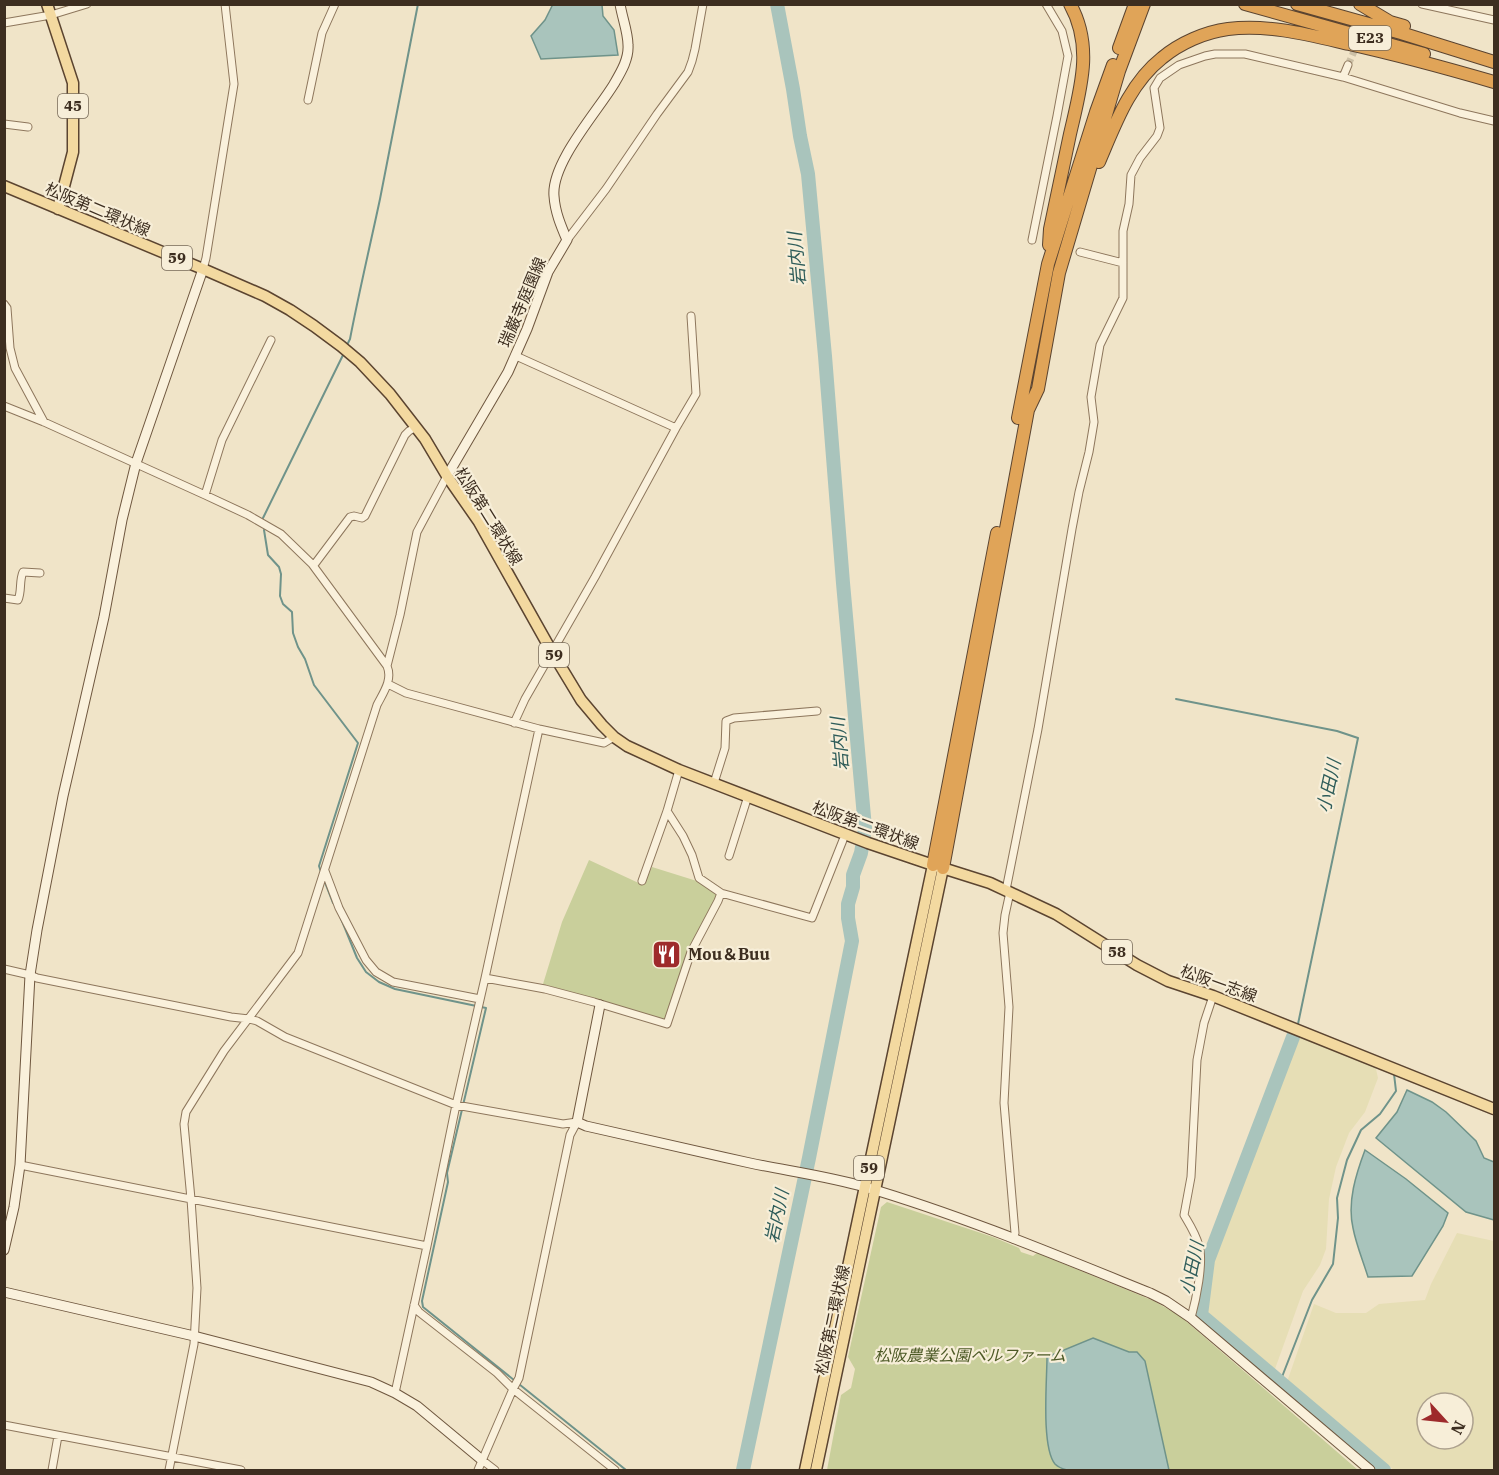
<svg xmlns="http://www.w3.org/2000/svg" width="1499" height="1475" viewBox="0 0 1499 1475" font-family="'IBM Plex Serif','Noto Sans JP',serif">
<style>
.farmland{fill:#e6deb5;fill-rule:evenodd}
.green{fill:#c9cf9b}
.water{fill:#a9c4bc;stroke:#6f938a;stroke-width:1.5}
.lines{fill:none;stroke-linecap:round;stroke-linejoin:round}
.stream{stroke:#6f938a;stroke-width:2}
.river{stroke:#a9c4bc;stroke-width:14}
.street-tunnel{stroke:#ccc0a6;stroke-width:7;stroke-dasharray:7 3.5;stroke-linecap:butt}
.street-casing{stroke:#8d765c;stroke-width:9}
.secondary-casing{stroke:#6f573f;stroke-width:11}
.primary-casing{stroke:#5b4430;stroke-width:13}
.highway-casing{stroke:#5b4430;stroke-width:14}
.street{stroke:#faf1dc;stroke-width:7}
.secondary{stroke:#faf1dc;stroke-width:9}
.primary{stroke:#f3d9a0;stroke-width:10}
.highway{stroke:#e0a458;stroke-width:12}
.labels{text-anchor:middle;stroke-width:4.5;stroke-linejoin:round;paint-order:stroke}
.shield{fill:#f7eed8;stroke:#756857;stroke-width:1.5}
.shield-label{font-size:15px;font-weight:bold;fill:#3d2e20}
.street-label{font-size:16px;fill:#3d2e20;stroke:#f7eed8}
.poi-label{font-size:16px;font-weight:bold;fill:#3d2e20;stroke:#f7eed8;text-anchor:start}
.park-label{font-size:16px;font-style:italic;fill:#4d5a26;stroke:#f7eed8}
.water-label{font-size:18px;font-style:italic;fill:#2f5d5a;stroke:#f7eed8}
</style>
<rect width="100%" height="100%" fill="#f0e4c8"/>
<!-- farmland -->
<path class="farmland" d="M1300,1036L1371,1064L1376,1069L1378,1078L1365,1112L1349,1133L1336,1167L1329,1199L1326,1249L1320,1265L1303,1291L1275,1369L1205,1313L1210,1263Z
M1457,1233L1494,1241V1470H1394L1287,1382L1314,1304L1336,1313H1366L1379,1304L1425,1300L1431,1284ZM1427,1403H1463V1439H1427Z"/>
<!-- green -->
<path class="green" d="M589,860L643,885L652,867L700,882L716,891V898L666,1019L663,1020L543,984L562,922Z
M887,1202L993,1237L1019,1248L1021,1252L1033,1256L1037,1253L1154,1301L1180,1316L1358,1470H827L841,1395L851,1388L855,1369L848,1357L881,1207Z"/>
<!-- water -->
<path class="water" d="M553,4L602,5L603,16L614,30L618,55L541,59L531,36L545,20Z
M1407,1090L1432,1102L1446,1112L1476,1141L1484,1158L1494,1162V1220L1466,1212L1376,1138L1397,1112Z
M1365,1150L1406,1179L1448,1213L1443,1226L1412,1276L1368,1277C1363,1261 1356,1244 1353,1228C1347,1202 1356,1174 1365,1150Z
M1093,1338L1129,1352H1137L1145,1361L1169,1470H1067C1063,1469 1058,1467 1055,1464C1041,1447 1047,1380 1047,1357Z"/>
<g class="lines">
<!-- stream -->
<path class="stream" d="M347,345L350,339C359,292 370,246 380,199C393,134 405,69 418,4
M263,518L344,353
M264,530L268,555L279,567L281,574L280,596L283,604L292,612L293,633L298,647L305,659L314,685L358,743L319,866L321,872
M1176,699L1337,731L1358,738L1298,1024
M324,880L333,903
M340,916L357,958L366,972L379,982L395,989L486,1008L447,1173L448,1182L422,1301L423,1307L626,1470
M1280,1382L1312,1300L1333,1264L1338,1218L1337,1198L1347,1160L1361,1130L1380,1114L1396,1091L1394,1074"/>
<!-- river -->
<path class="river" d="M1293,1037L1208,1260L1201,1315L1384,1470
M743,1470L809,1158L852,941L848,918V904L853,887V875L861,853L865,828L843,583L825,356L808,174L800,136L793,89L777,4"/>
<!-- street-tunnel -->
<path class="street-tunnel" d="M1348,65L1375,4"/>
<defs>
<path id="street" d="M1422,4L1494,20
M4,23L51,15L87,4
M1343,77L1348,65
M308,100L322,33L335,4
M4,124L28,127
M567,240L606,189L657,114L688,72L692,61L695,49L703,4
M1032,240L1057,116L1068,56L1062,31L1046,4
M1080,252L1123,263
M203,269L206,258L234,84L225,4
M4,304L7,308L10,348L15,368L44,422
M516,356L676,428
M4,406L44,422L205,495L248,515L281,534L312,564L387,666C393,680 383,693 377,705L298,953L224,1051L186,1112L184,1124L191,1199L197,1288L194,1344L169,1470
M205,495L222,440L271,340
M314,565L350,517L354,516L362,518L365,516L405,435L409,431L416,427
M4,598L18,600C22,591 19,581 23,572L40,573
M387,666L400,615L417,532L447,476
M388,684L406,693L539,729L604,743L614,737
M514,723L525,699L595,577L676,428L696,394L691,316
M714,783L725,748L726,721L734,718L817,711
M667,811L683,836L692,855L699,878L721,893
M729,856L748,796
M325,871L339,908L366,960L376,972L393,982L480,999
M642,881L667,811L679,770
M1006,890L1038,729L1072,529L1079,492L1089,452L1094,422L1091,397L1100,345L1123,298V231L1129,204L1131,175L1140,158L1157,136L1160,128L1154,88L1160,78L1179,65L1205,56L1215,54H1245L1343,77L1460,113L1494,121
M1010,892L1005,915L1003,933L1009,1007L1004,1103L1015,1233L1013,1239
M4,969L30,975L37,978L231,1017L249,1019L257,1021L285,1037L456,1105L563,1124L577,1122
M485,978L545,989L594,1002L667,1024L691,952L718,901L721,893L812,918L843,840
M20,1165L427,1246
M414,1305L419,1312L497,1373L513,1389L615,1470
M1191,1318C1196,1300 1204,1262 1199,1246C1196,1234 1190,1225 1184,1215L1191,1177L1197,1060L1204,1023L1213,996
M395,1393L427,1246L456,1105L485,978L539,729
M4,1425L241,1470
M482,1460L495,1470
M52,1470L58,1436
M478,1470L513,1389L519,1378L570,1135L577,1122"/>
<path id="secondary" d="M447,476L508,372L527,329L548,272L567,240C561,226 555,212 554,196C551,163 597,112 614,84C621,72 629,59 628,45C628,32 622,17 620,4
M600,1005L577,1122L586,1126C640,1138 695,1151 750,1163C788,1171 827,1176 865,1187C963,1216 1056,1255 1150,1293L1166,1301L1191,1318L1370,1470
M4,1250L14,1207L20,1165L30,975L37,930L63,796L104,617L122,520L136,463L203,269
M4,1292L194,1336L371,1382L395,1393L417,1406L482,1460"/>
<path id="primary" d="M47,4L73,83V152L58,209
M4,186L203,269L265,296L290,310L314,326L341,346L360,362L390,394L425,439L447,476L479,522L552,652L581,700L602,725L614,737L627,746L679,770L868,843L933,865L990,883L1056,914L1137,965L1168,981L1213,996L1494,1109
M805,1470L933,865
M816,1470L943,868"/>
<path id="highway" d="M1245,4L1424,54
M1297,4L1401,33L1494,62
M1360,4L1390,22L1404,26
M1119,48L1135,4
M1099,162C1115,125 1129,84 1162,58C1180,43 1205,32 1228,29C1269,24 1310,35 1349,44C1398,55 1446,68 1494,82
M1049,245L1050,229C1057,197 1063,166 1070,134C1080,90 1094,47 1070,4
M1018,418L1048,264L1096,112L1113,65
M933,865L997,533
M943,868L1028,410L1038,389L1059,273L1119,71L1144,4"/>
</defs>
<!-- street casing -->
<use href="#street" class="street-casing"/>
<!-- secondary casing -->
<use href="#secondary" class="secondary-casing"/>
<!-- primary casing -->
<use href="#primary" class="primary-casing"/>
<!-- highway casing -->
<use href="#highway" class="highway-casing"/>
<!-- street -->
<use href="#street" class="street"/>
<!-- secondary -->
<use href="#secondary" class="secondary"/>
<!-- primary -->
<use href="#primary" class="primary"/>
<!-- highway -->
<use href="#highway" class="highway"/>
</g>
<!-- icons -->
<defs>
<symbol id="restaurant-square" viewBox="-11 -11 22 22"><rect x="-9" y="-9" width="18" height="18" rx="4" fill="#9e2a2b" stroke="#f7eed8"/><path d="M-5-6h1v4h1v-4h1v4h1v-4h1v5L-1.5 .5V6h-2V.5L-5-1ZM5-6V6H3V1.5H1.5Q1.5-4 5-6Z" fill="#fff"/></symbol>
</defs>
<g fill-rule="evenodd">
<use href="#restaurant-square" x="650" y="938" width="33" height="33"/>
</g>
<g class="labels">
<!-- shield labels -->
<g class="shield">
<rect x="1349" y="26" width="42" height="24" rx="4.5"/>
<rect x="58" y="94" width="30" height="24" rx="4.5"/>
<rect x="162" y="246" width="30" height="24" rx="4.5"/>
<rect x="539" y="643" width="30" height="24" rx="4.5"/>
<rect x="1102" y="940" width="30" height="24" rx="4.5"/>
<rect x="854" y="1156" width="30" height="24" rx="4.5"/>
</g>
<g class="shield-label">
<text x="1370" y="43">E23</text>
<text x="73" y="111">45</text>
<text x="177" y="263">59</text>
<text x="554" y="660">59</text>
<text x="1117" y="957">58</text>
<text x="869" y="1173">59</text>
</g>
<!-- street labels -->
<g class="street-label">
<text transform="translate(98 209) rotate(23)" y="6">松阪第二環状線</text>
<text transform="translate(522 302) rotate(-67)" y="6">瑞巌寺庭園線</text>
<text transform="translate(489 516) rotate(58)" y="6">松阪第二環状線</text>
<text transform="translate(866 825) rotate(20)" y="6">松阪第二環状線</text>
<text transform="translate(1219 983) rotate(20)" y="6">松阪一志線</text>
<text transform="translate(832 1320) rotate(-78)" y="6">松阪第二環状線</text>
</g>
<!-- poi labels -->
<g class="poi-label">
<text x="688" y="960">Mou＆Buu</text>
</g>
<!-- park labels -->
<g class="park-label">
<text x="970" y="1361">松阪農業公園ベルファーム</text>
</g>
<!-- water labels -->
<g class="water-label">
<text transform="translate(797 259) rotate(-95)" y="6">岩内川</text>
<text transform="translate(840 744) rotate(-95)" y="6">岩内川</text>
<text transform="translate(1329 786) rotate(-78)" y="6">小田川</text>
<text transform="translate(777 1216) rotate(-78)" y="6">岩内川</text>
<text transform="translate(1192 1268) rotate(-78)" y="6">小田川</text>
</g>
</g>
<!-- border -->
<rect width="1499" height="1475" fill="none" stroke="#3d2e20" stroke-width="12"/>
<!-- north arrow -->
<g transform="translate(1445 1421) rotate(117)"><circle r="28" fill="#f7eed8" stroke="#ada18e" stroke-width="1.5"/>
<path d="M0-4.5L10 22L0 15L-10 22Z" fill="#9e2a2b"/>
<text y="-9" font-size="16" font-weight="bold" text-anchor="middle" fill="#3d2e20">N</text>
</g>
</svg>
